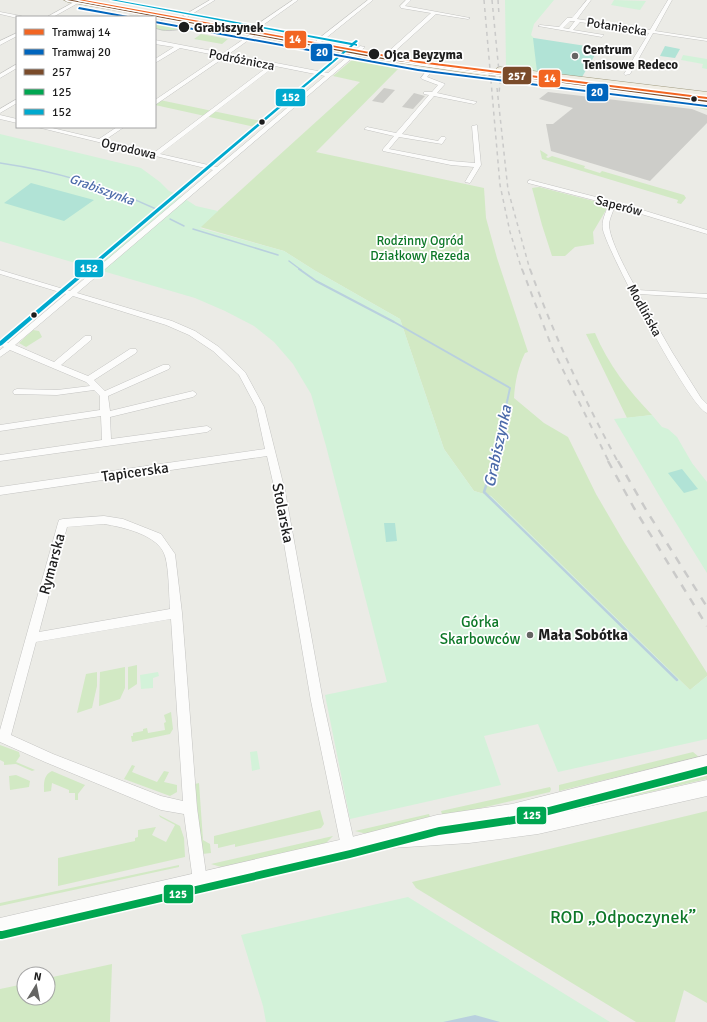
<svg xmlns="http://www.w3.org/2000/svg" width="707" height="1022" viewBox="0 0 707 1022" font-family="Signika,sans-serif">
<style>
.grass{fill:#d2e9c4}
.park{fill:#d3f2d9}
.pitch{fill:#b1e3d6}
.water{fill:#b9d0de}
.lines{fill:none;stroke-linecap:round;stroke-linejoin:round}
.stream-far2{stroke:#b9d0de;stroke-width:1.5}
.stream-far1{stroke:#b9d0de;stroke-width:2}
.stream{stroke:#b9d0de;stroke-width:2.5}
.building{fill:#cdcdc9}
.primary-tunnel{stroke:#c2c2be;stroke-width:8;stroke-dasharray:8 4;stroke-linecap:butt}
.minor-casing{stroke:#c4c4c2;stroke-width:1}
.tertiary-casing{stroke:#c4c4c2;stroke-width:1}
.primary-casing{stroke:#a19c82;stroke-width:1}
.minor{fill:#fcfcfb;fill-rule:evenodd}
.tertiary{fill:#fcfcfb;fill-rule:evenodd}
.primary{fill:#f0ede3;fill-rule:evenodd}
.tram{stroke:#cacac9;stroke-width:1}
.rail-far2{stroke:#cacac9;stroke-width:1.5;stroke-dasharray:4 4;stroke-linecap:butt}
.rail-far1{stroke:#cacac9;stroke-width:2;stroke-dasharray:6 6;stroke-linecap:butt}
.rail{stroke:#cacac9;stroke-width:2.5;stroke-dasharray:8 8;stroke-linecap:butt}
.bus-1-casing{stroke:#fff;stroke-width:3}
.bus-2-casing{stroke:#fff;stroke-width:3}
.bus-3-casing{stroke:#fff;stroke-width:3}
.bus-1{fill:#7a4b2a;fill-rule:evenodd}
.bus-2{fill:#00a651;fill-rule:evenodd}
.bus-3{fill:#00a9ce;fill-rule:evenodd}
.tram-1-casing{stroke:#fff;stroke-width:3}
.tram-2-casing{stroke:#fff;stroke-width:3}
.tram-1{fill:#f26522;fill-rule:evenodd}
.tram-2{fill:#0065bd;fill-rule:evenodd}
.stop-dot{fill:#1d1d1d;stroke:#fff;stroke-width:1.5}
.poi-dot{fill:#656563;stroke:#fff;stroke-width:1.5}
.labels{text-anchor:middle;stroke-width:3.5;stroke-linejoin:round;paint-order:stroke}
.far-street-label{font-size:13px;fill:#1d1d1d;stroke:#fff}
.far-stop-label{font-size:13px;font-weight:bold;fill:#1d1d1d;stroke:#fff;text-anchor:start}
.far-poi-label{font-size:13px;font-weight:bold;fill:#1d1d1d;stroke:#fff;text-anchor:start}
.far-water-label{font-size:13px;font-style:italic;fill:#4c6baa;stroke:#fff}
.far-park-label{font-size:13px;fill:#0e7828;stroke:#fff}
.street-label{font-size:15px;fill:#1d1d1d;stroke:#fff}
.park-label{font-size:15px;fill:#0e7828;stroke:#fff}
.poi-label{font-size:15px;font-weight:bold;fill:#1d1d1d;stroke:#fff;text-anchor:start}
.water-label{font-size:16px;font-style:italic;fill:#4c6baa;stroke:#fff}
.near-park-label{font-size:18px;fill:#0e7828;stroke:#fff}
.line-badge{stroke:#fff;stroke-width:1.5}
.badge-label{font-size:11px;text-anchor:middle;font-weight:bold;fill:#fff}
</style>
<rect width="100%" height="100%" fill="#ebebe6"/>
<!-- grass -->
<path class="grass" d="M159,22L185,27C176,30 163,34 155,27L156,24Z
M201,34L228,39L222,44L194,39Z
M371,52L504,71L707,96V99L521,77L368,55Z
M357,59L401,66L316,152L484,188L486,218L497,258L528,352L525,353C518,367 515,382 514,398L544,423L568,437L596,494L624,542L707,673V676L690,690L491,496L474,491L444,449L400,319L314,270L284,251L200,227L360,82L333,76L352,60Z
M641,96L707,105V110L695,107L645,101L639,98Z
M155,99L266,122L259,128L155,105Z
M540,150L548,155L546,157L548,158L552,156L585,166L584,168L600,173L602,171L684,195L686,198L681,204L677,203L678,200L542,159Z
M539,187L609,205L593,232L594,244L575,247L565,256H552L542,225L532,188Z
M33,330L39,331L42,337L26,347L19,343Z
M595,333C608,364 629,391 652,415L627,418L586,334Z
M137,665V684L128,690V667Z
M125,667V688L120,699L99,706L100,672Z
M97,672V686L92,708L77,713L86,674Z
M171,712L173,729L170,734L132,742L131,736H133V733L143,731V729L147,728L148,733L165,730L164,723L166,722L164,715Z
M0,745L19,752L20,756L16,762L35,770L32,771L16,764L4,765V762L0,760Z
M693,752L699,757L559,791V785Z
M132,765L135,766L132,772L157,782L164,771L169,772L164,782L177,785V792L170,796L124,779Z
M705,768L707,773V779L543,816L485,825L484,823Z
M52,771L85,785L78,794V800H75V793H69V790L52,783L51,791L44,792C44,784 43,775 52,771Z
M16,775L30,781L29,787L10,790L9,776Z
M199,783L203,840L210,844L211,853L202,854L195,784Z
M550,787L551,789L550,792L443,817L441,811Z
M320,810L324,824L321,828L235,847V844L218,848V844H214V836Z
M707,811V1003L684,990L675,1022H636L416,888L412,882Z
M429,814L431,820L370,833H363L355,831Z
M159,815L180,826L184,838L185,857L58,886V858L135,841V838L138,837V830L156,827L152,835L166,842L175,825L160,817Z
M333,836L326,843L317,846L221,867L211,864Z
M179,865V867L0,906V903Z
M112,964L110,1022H0V989L24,984V998H48V978Z"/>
<!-- park -->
<path class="park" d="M505,0H554L534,24L531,35L534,38L537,72L506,67Z
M614,0L646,1L640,10L611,5Z
M683,55L707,59V69L702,68L703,64L681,60Z
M0,134L141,168L160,182L169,191L179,195L196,206L218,211L200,228L284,251L314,270L400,319L444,449L474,491L491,496L690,690L707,676V739L558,772L538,724L484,736L501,785L350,819L325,695L387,682L326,446L311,394L293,364L274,342L254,326L225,311L195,298L0,241Z
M652,415L662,427L668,429L677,437L692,463L707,482V573L663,502L614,419Z
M158,672L159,676L153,678V688L141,689L140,675Z
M257,751L260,769L252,771L250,752Z
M408,897L610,1022H266L263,1006L241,935Z"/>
<!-- pitch -->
<path class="pitch" d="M533,38H534L599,48L582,77L537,72Z
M665,46L680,49L675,58L660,56Z
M31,183L94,200L64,221L4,203Z
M682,469L698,489L684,493L668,473Z
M384,523H395L397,541L386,542Z"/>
<!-- water -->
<path class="water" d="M475,1015L500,1022H443Z"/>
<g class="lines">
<!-- stream-far2 -->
<path class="stream-far2" d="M0,163C55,171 106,186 156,209
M170,219L184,226
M193,229L278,255
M289,261L301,270"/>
<!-- stream-far1 -->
<path class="stream-far1" d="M299,269L316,281L394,322L510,388L494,462"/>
<!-- stream -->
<path class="stream" d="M494,461L484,492L677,680"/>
</g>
<!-- building -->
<path class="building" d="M384,88L395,90L383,103L372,101Z
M548,92L692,109L707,115V123L650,181L551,151L546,124H553L573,108L539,99Z
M414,93L425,96L413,109L402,107Z"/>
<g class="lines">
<!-- primary-tunnel -->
<path class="primary-tunnel" d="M488,73L501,75"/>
<defs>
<path id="minor" d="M210,0H215L187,17L183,16Z
M293,0H298L256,30H252V28Z
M368,0H373L321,42H317V40Z
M406,0H411L405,6L470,18L468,19L436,14L393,53H389V51L431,13L401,8L400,6Z
M587,0H591L577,19L650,30L668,0H672L655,31L707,39V41L653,33L630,74L625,75L624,74L649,33L580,22L573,30L604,35L602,37L538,26L540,25L559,27L567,18H572ZM570,21H575L569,29L563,28Z
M76,1L80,2L53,17H47Z
M0,12L21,16L23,17L17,18L0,14Z
M17,33V36L0,45V41Z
M250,35L254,36L229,54L328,73L360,46L365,47L77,293L172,321L195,331L219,347L245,372L264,407L285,491L323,701L355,846L353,851L348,853L343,851L341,846L311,701L275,491L267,456L0,495V487L265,449L256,407L239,375L213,351L189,335L166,325L73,296L15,345L54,362L85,336H91V340L61,365L88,376L130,349H136L137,351L136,353L94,380L105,391L163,365H169L170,367L169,369L108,396L110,411L193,391L197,394L193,397L110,417L111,439L207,426L212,429L207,432L0,461V455L102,440L101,416L0,431V425L100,410V396L94,390L57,395L14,394L13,392L14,390L17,389L57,390L90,386L86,382L10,350L0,357V350L4,347L0,345V339L8,343L66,294L0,274V270L70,291L213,170L37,127H48L99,139L117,127H124L105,140L155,152L270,65L225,57L155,105V100L220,56L180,48L155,63V59L174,47L155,44V40L223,53ZM275,66L325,76L217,167L160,154Z
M17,64V68L0,78V74Z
M427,70L432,71L427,77L445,84L437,93L477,102L474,104L434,96L402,134L438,141L441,137H445L446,138L442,144L399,137L389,149L451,161L475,163L472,126L477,125L481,165L470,183L465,182L474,167L451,165L383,151V149L394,136L364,129L367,127L396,133L429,95L424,94V92H432L438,85L422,79L421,78Z
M17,99V103L0,113V109Z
M0,115L17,119V123L0,119Z
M530,180L623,204L707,230V234L615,206C613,211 610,218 609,223C608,238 629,276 637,290L707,294V298L639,294L672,352L701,398L707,404V413C690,408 609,254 603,230C601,221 606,212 609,204L528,183V181Z
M104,516L123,519L161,534L175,554L182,613L197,808L207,881L205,886L200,888L195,886L193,881L184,814L161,810L45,762L0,742V730L58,523L59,520L63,519ZM104,524C123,527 159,535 165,556C169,569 169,595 170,609L39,632L67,527ZM171,619L183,801L161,796L53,754L11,735L36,642Z"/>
<path id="tertiary" d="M707,755V769L512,820L461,827L538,818L707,780V796L538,834L469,843L391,848L385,845L0,936V918L348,838L437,815L512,804Z"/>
<path id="primary" d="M64,0H80L369,54L488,70L492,73L488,76L369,58L155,17L68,2Z
M500,67L707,92V98L497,72L496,70L497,68Z"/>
</defs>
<!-- minor casing -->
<use href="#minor" class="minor-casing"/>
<!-- tertiary casing -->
<use href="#tertiary" class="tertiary-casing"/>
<!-- primary casing -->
<use href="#primary" class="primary-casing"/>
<!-- minor -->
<use href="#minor" class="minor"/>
<!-- tertiary -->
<use href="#tertiary" class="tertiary"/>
<!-- primary -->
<use href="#primary" class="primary"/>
<!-- tram -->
<path class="tram" d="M155,24L166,18H183
M155,28C174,36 193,23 212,24"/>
<!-- rail-far2 -->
<path class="rail-far2" d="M484,0L500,185L510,232L522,270
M492,0L500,82L499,94
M498,0L499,15
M497,88L508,190L530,270"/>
<!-- rail-far1 -->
<path class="rail-far1" d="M522,269L553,350L609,462
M530,269C554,336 584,399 618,462"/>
<!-- rail -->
<path class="rail" d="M608,461L634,508L707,626
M618,461L648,513L707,607"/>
<defs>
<path id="bus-1" d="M67,0H72L382,57L707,100V102L382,59Z"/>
<path id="bus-2" d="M707,766V774L514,824L439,835L350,858L2,939H0V931H2L350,850L439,827L514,816Z"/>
<path id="bus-3" d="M111,0H116L352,43L356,40L358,41L355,44H357V46L354,45L2,345L0,346V341L351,45Z"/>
</defs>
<!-- bus-1 casing -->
<use href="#bus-1" class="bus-1-casing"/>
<!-- bus-2 casing -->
<use href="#bus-2" class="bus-2-casing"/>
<!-- bus-3 casing -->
<use href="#bus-3" class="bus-3-casing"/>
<!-- bus-1 -->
<use href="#bus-1" class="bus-1"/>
<!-- bus-2 -->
<use href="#bus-2" class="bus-2"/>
<!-- bus-3 -->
<use href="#bus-3" class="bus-3"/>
<defs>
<path id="tram-1" d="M79,0H84L419,61L707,97V99L419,63Z"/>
<path id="tram-2" d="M79,7L128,16L129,17H123L78,9Z
M155,21L418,69L706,105H707V107L418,71L155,23Z"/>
</defs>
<!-- tram-1 casing -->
<use href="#tram-1" class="tram-1-casing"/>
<!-- tram-2 casing -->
<use href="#tram-2" class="tram-2-casing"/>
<!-- tram-1 -->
<use href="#tram-1" class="tram-1"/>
<!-- tram-2 -->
<use href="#tram-2" class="tram-2"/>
</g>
<!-- markers -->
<g class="stop-dot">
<circle cx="184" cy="27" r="6"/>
<circle cx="374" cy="54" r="6"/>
<circle cx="694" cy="99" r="3.5"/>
<circle cx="262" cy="122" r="3.5"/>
<circle cx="34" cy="315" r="3.5"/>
</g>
<g class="poi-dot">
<circle cx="575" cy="56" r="4"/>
<circle cx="530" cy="635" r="4"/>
</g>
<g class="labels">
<!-- far-street labels -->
<g class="far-street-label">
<text transform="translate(617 26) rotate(9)" y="5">Połaniecka</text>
<text transform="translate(242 59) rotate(11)" y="5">Podróżnicza</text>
<text transform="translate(129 148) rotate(13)" y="5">Ogrodowa</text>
<text transform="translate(619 205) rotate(15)" y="5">Saperów</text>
<text transform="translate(645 310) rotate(61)" y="5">Modlińska</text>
</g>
<!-- far-stop labels -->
<g class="far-stop-label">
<text x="194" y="32">Grabiszynek</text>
<text x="384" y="59">Ojca Beyzyma</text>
</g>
<!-- far-poi labels -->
<g class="far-poi-label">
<text x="583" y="54">Centrum<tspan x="583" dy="15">Tenisowe Redeco</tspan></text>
</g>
<!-- far-water labels -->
<g class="far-water-label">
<text transform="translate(102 189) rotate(20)" y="5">Grabiszynka</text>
</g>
<!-- far-park labels -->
<g class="far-park-label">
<text x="420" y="245">Rodzinny Ogród<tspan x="420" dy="15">Działkowy Rezeda</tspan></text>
</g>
<!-- street labels -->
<g class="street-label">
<text transform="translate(135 472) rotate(-8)" y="5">Tapicerska</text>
<text transform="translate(283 513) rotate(79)" y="5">Stolarska</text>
<text transform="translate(52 564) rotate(-75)" y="5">Rymarska</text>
</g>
<!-- park labels -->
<g class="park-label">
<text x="480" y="627">Górka<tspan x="480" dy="17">Skarbowców</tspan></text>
</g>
<!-- poi labels -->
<g class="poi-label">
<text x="538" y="640">Mała Sobótka</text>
</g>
<!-- water labels -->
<g class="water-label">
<text transform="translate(497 446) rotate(-78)" y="6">Grabiszynka</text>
</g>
<!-- near-park labels -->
<g class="near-park-label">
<text x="623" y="923">ROD „Odpoczynek”</text>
</g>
</g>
<g class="line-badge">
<rect x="284" y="30" width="23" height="19" rx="4" fill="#f26522"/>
<rect x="310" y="43" width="23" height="19" rx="4" fill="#0065bd"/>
<rect x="502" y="66" width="30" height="19" rx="4" fill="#7a4b2a"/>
<rect x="538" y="69" width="23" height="19" rx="4" fill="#f26522"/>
<rect x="586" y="83" width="23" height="19" rx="4" fill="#0065bd"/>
<rect x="275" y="88" width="31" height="19" rx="4" fill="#00a9ce"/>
<rect x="74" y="259" width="30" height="19" rx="4" fill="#00a9ce"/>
<rect x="516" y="806" width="31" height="19" rx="4" fill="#00a651"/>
<rect x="163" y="884" width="31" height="20" rx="4" fill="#00a651"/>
</g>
<g class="badge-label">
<text x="295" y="43">14</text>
<text x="322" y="56">20</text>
<text x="517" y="80">257</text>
<text x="550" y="82">14</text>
<text x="597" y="96">20</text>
<text x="291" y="101">152</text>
<text x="89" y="272">152</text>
<text x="532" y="819">125</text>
<text x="178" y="898">125</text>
</g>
<!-- legend -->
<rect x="16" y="16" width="140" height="112" fill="#ffffff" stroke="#a5a5a5"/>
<rect x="24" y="29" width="20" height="6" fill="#f26522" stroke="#a5a5a5"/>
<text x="52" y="36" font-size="12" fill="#1d1d1d">Tramwaj 14</text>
<rect x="24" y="49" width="20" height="6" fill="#0065bd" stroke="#a5a5a5"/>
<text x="52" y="56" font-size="12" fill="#1d1d1d">Tramwaj 20</text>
<rect x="24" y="69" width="20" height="6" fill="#7a4b2a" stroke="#a5a5a5"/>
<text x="52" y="76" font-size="12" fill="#1d1d1d">257</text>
<rect x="24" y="89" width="20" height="6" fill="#00a651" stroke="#a5a5a5"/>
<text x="52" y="96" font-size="12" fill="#1d1d1d">125</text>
<rect x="24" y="109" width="20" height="6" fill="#00a9ce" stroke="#a5a5a5"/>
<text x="52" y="116" font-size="12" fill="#1d1d1d">152</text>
<!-- north arrow -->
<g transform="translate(36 986) rotate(10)"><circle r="19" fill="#ffffff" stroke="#a5a5a5"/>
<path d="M0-3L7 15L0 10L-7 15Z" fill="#656563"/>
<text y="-6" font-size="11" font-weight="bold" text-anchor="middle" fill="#1d1d1d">N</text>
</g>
</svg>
